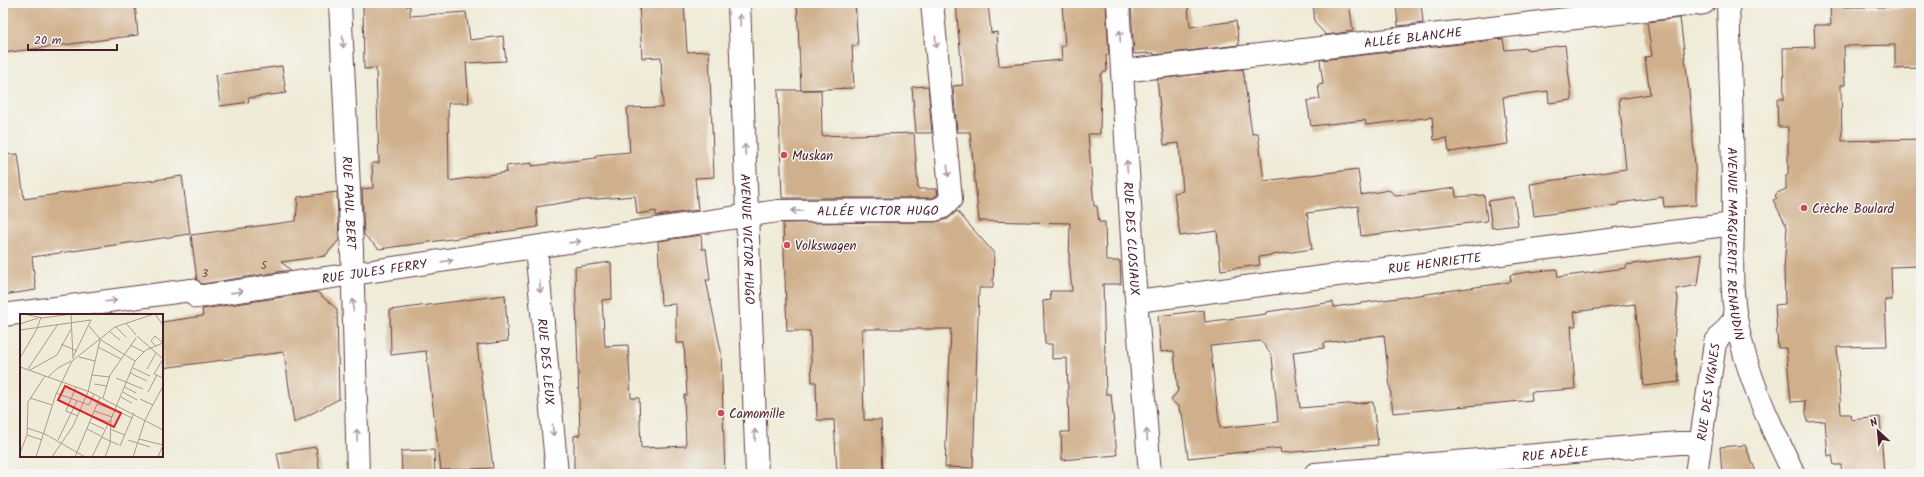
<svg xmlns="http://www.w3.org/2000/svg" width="1924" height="477" viewBox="0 0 1924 477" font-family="Kalam,sans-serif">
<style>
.building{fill:#d0b08c;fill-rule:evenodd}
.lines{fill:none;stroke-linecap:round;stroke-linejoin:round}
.street-casing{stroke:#633e45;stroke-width:24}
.secondary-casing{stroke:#633e45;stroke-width:24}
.street{stroke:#fff;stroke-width:22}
.secondary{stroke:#fff;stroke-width:22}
.oneway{stroke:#ae9aa0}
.poi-dot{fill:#d1495b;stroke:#f6f6f2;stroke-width:1.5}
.labels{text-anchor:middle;stroke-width:3;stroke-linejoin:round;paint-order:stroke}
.number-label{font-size:11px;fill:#6c4343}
.street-label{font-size:13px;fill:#4a1f2b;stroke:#f6f6f2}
.poi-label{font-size:13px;fill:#4a1f2b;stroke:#f6f6f2;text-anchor:start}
.inset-road{fill:none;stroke:#ad9992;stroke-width:1}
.view{fill:#d62828;fill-opacity:0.15;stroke:#d62828;stroke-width:2}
.inset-edge{fill:none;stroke:#4a1f2b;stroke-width:2}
</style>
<rect width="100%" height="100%" fill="#f6f6f2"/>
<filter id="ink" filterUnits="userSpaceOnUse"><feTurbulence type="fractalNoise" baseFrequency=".025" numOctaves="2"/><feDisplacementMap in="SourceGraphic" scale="8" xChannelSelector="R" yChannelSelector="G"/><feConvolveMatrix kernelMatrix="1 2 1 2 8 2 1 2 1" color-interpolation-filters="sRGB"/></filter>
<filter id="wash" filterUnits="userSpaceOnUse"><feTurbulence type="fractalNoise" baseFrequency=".012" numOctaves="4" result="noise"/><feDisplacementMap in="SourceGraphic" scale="16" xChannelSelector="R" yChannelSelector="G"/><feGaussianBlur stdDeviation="0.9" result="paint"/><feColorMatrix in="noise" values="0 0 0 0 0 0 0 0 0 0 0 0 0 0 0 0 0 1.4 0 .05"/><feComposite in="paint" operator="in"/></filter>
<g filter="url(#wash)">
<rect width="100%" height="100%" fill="#efebd7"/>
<g id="blocks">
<!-- building -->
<path class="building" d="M3,3H135L138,35L3,53Z
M363,3H406V6H410V16L466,12L470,40L503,36L506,61L466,63L469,103H448L449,181L507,172L506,166L532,163V166L596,158V155L630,152L627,108L663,107L661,57L642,58L639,3H684L687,52L709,51L714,177L695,178L698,210L656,216V211L637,214L635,196L573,201L536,207L538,227L379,249L364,235L362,189L373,188L372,163H379L376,68L364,69Z
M797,3H855L858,46L852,45L854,88L801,90Z
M956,3H988L991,33L997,32L999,66L1062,60L1061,46H1065L1062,3H1106L1109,55H1106L1107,71L1101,74L1100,134H1088L1094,206H1097L1099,222H1105L1106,261H1120L1121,284H1103L1106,394H1111L1117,455L1062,460L1061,432H1069L1067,358L1052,359V344H1045L1043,301L1051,300L1050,291H1072L1069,260L1070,223L979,221L970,132H957L953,86L963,85Z
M1131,3H1179V7L1188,6L1190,27L1236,21L1239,45L1154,55V53L1134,54Z
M1313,3H1349L1353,31L1326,35L1315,23Z
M1396,3H1421L1423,23L1398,26Z
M1830,7H1921V68L1895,69V45L1844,46L1845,85H1841L1842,141L1921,139V266L1891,267L1892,300H1885L1887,346L1837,347L1841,414H1850L1851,420L1880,417L1884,474H1842L1841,465H1834L1832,455L1828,456L1825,421L1807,422L1805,401L1791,402L1786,348H1778L1775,305L1785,304L1784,270L1787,227L1773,200L1777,198L1775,196L1777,193L1786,189V175H1788V127H1778L1777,99H1784L1783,48L1815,47L1814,25H1831Z
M1680,18L1689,91L1696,178V205L1664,207L1663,197L1618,203V205L1534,216L1530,184L1626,169L1619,99L1650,94L1645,57L1652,56L1647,22Z
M1503,39L1505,50L1527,48V50L1565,45L1572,100L1549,103L1548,91L1503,97L1508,144L1449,152L1447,138L1434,140L1432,117L1366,125L1365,120L1311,126L1307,101L1320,99L1318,85L1323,84L1320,60Z
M282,66L286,93L248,98L249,102L220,106L216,75Z
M1243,69L1252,134L1258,133L1264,181L1358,169L1361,195L1389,190L1396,196L1455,188L1456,197L1484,195L1487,221L1361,236L1358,206L1307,213L1312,249L1259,257L1260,265L1221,270L1217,231L1180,236L1174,193L1183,191L1179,143L1164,145L1157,79Z
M928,86L932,133H916L912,87Z
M778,90H821L822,136L914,133L918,189H937L938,194L933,198H782Z
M18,154L24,199L182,176L190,234L32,257L36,290L3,295V155Z
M337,192L339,240L325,256L281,262L291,270L202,284L197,280L191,235L296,221L298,197Z
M1514,197L1518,225L1492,228L1488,201Z
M957,211L994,253L993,288H979L973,468L945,467L951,329H862L864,420H881L883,474H837L834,420H817L816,382H812L810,331H787L783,223L935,222L948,219Z
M701,235L702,249H706L710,280H706L721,351L725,474H574V436L580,435L575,267L611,262L612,299L602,300L605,346L628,345L631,398H639L641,448L686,446L684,395H687L684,343H676V304L661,305L658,241Z
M1702,254L1698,285L1676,289L1678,299L1674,341L1679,382L1644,386L1635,304L1574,312L1576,326H1571L1575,389L1531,392L1532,400L1393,413L1384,335L1324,343V348L1293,352L1300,408L1373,402L1378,445L1281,453L1280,448L1188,458L1182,413H1180L1179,407L1171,400L1178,391L1174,351L1161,352L1158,316L1204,310L1205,322L1266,314V312L1333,302L1334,307L1511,282L1510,275L1528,272L1557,269L1558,277L1626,268V265ZM1261,341L1272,356L1278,422L1220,428L1210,346Z
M317,292L337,309L339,399L294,423L284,352L162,368V322L203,316L202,309Z
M505,295L508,341L477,345L493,468L441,470L426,351L391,355L390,310Z
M1745,445L1757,474H1722L1720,447Z
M316,447L320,474H281L277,453Z
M434,450L435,474H402L401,451Z"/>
</g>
</g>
<g filter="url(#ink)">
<use href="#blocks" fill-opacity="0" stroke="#633e45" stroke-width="1"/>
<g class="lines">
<defs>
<g id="street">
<path id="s1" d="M340,3L352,250L358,474"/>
<path id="s2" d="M1118,3L1134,273L1150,474"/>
<path id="s3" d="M1728,3C1730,68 1733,132 1733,197C1734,237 1729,279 1736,318C1746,374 1769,423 1794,474"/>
<path id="s4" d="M1122,71L1704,3"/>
<path id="s5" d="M536,248L557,474"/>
<path id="s6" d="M1137,301L1733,224"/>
<path id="s7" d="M3,315L191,290L197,297L778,211L935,210L943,207L951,199L932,3"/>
<path id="s8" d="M1315,474L1679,443H1700"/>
<path id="s9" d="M1696,474L1715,343L1736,317"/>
</g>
<g id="secondary">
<path id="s10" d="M739,3L757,474"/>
</g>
</defs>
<!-- street casing -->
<use href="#street" class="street-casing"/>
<!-- secondary casing -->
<use href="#secondary" class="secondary-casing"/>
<!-- street -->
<use href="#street" class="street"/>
<!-- secondary -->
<use href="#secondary" class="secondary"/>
</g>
<!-- one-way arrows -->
<defs><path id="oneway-shaft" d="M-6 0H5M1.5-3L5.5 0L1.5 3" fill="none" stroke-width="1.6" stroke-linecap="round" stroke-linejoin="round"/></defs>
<g class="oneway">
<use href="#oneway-shaft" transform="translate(740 20) rotate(-93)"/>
<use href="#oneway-shaft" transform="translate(1120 36) rotate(-93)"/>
<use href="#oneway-shaft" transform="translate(343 42) rotate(87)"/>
<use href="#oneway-shaft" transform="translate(936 42) rotate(84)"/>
<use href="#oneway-shaft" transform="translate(745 150) rotate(-93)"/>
<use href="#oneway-shaft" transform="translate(1127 166) rotate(-94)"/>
<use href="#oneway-shaft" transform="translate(948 171) rotate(84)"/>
<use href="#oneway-shaft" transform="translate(797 211) rotate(180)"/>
<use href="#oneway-shaft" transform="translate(575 242) rotate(-8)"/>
<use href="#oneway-shaft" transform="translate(447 261) rotate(-8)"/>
<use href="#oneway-shaft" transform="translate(540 287) rotate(85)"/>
<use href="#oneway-shaft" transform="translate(237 292) rotate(-8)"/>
<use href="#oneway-shaft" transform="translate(111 301) rotate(-7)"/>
<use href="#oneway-shaft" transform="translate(353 305) rotate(-92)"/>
<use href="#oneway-shaft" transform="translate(553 430) rotate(85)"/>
<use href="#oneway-shaft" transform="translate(357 435) rotate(-92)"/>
<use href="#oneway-shaft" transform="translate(755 435) rotate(-92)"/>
<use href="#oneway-shaft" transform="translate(1147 435) rotate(-94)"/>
</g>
</g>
<!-- markers -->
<g class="poi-dot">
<circle cx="784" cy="155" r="4"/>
<circle cx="1804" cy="208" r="4"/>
<circle cx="787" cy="245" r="4"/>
<circle cx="721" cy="413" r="4"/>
</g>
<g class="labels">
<!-- number labels -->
<g class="number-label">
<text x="264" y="269">5</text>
<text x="205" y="277">3</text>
</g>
<!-- street labels -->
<g class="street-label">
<text dy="5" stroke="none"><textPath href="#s4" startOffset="293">ALLÉE BLANCHE</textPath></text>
<text dy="5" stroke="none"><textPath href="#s1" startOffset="200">RUE PAUL BERT</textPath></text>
<text dy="5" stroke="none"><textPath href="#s7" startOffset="886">ALLÉE VICTOR HUGO</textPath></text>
<text dy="5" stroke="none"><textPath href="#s10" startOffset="236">AVENUE VICTOR HUGO</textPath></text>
<text dy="5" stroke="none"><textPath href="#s2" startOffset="236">RUE DES CLOSIAUX</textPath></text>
<text dy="5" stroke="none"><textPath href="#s3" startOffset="241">AVENUE MARGUERITE RENAUDIN</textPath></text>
<text dy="5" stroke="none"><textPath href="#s6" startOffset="300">RUE HENRIETTE</textPath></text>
<text dy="5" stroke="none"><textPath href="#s7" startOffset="378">RUE JULES FERRY</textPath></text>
<text dy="5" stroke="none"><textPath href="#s5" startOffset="114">RUE DES LEUX</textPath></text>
<text dy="5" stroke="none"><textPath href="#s9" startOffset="83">RUE DES VIGNES</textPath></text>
<text dy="5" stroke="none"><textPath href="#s8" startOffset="241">RUE ADÈLE</textPath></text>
</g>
<!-- poi labels -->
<g class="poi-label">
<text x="792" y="160">Muskan</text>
<text x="1812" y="213">Crèche Boulard</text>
<text x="795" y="250">Volkswagen</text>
<text x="729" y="418">Camomille</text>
</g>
</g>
<!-- overview -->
<g transform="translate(20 314)">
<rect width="143" height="143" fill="#efebd7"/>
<path class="inset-road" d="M4,0L22,4L52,0M51,0L53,45M135,0L143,11M106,9L116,21M0,10L18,4M69,12L81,26L115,47M96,13L106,23M0,16L71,6L53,43M90,18L100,26M117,22L143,45M41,30L57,37M110,31L124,38M136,32L131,27L135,22L143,29M78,33L101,45M59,43L75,47M0,44L17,15L21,3M143,45L134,60L143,64M52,47L95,13L134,0M0,53L70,78L143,116M113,54L130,62M8,55L38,10M127,55L136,39M10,56L37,41L51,15M110,59L127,67M72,61L90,63M28,63L38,54L51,47M96,64L123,75M74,70L87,72M56,73L46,97L58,102M105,73L116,79M103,78L117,86M128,78L137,61M36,79L69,91L74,80M101,83L112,89M10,84L32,91M83,84L90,61L116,24M120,85L133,91M8,88L25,62M77,90L95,96M95,96L112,104M74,97L92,103M72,102L88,108M69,108L84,115M7,114L25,120L65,143M67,115L81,122M90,115L105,121M7,121L22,126M81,123L99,131M119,125L143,131M38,126L57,87M108,126L130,133M100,132L114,99M0,139L7,121L8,88M16,143L36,80L52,47M32,143L53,112L68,78L80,26M55,143L80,83M72,143L90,106M85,143L90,130L91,105L115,47L126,36L143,29M113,143L125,106L143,72M138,143L143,131"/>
<path class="view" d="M45,72L101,99L94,113L38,86Z"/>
<rect width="143" height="143" class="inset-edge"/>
</g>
<!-- margin -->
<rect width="1924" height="477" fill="none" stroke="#f6f6f2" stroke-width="16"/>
<!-- north arrow -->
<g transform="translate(1878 431) rotate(334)" stroke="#f6f6f2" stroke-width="3" paint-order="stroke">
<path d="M0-3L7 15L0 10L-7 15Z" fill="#4a1f2b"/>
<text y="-6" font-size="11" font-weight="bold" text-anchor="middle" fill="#4a1f2b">N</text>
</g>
<!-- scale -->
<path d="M28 44v6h89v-6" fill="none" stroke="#4a1f2b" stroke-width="2"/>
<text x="34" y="44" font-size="12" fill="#4a1f2b" stroke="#f6f6f2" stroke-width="3" paint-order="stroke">20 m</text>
</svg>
